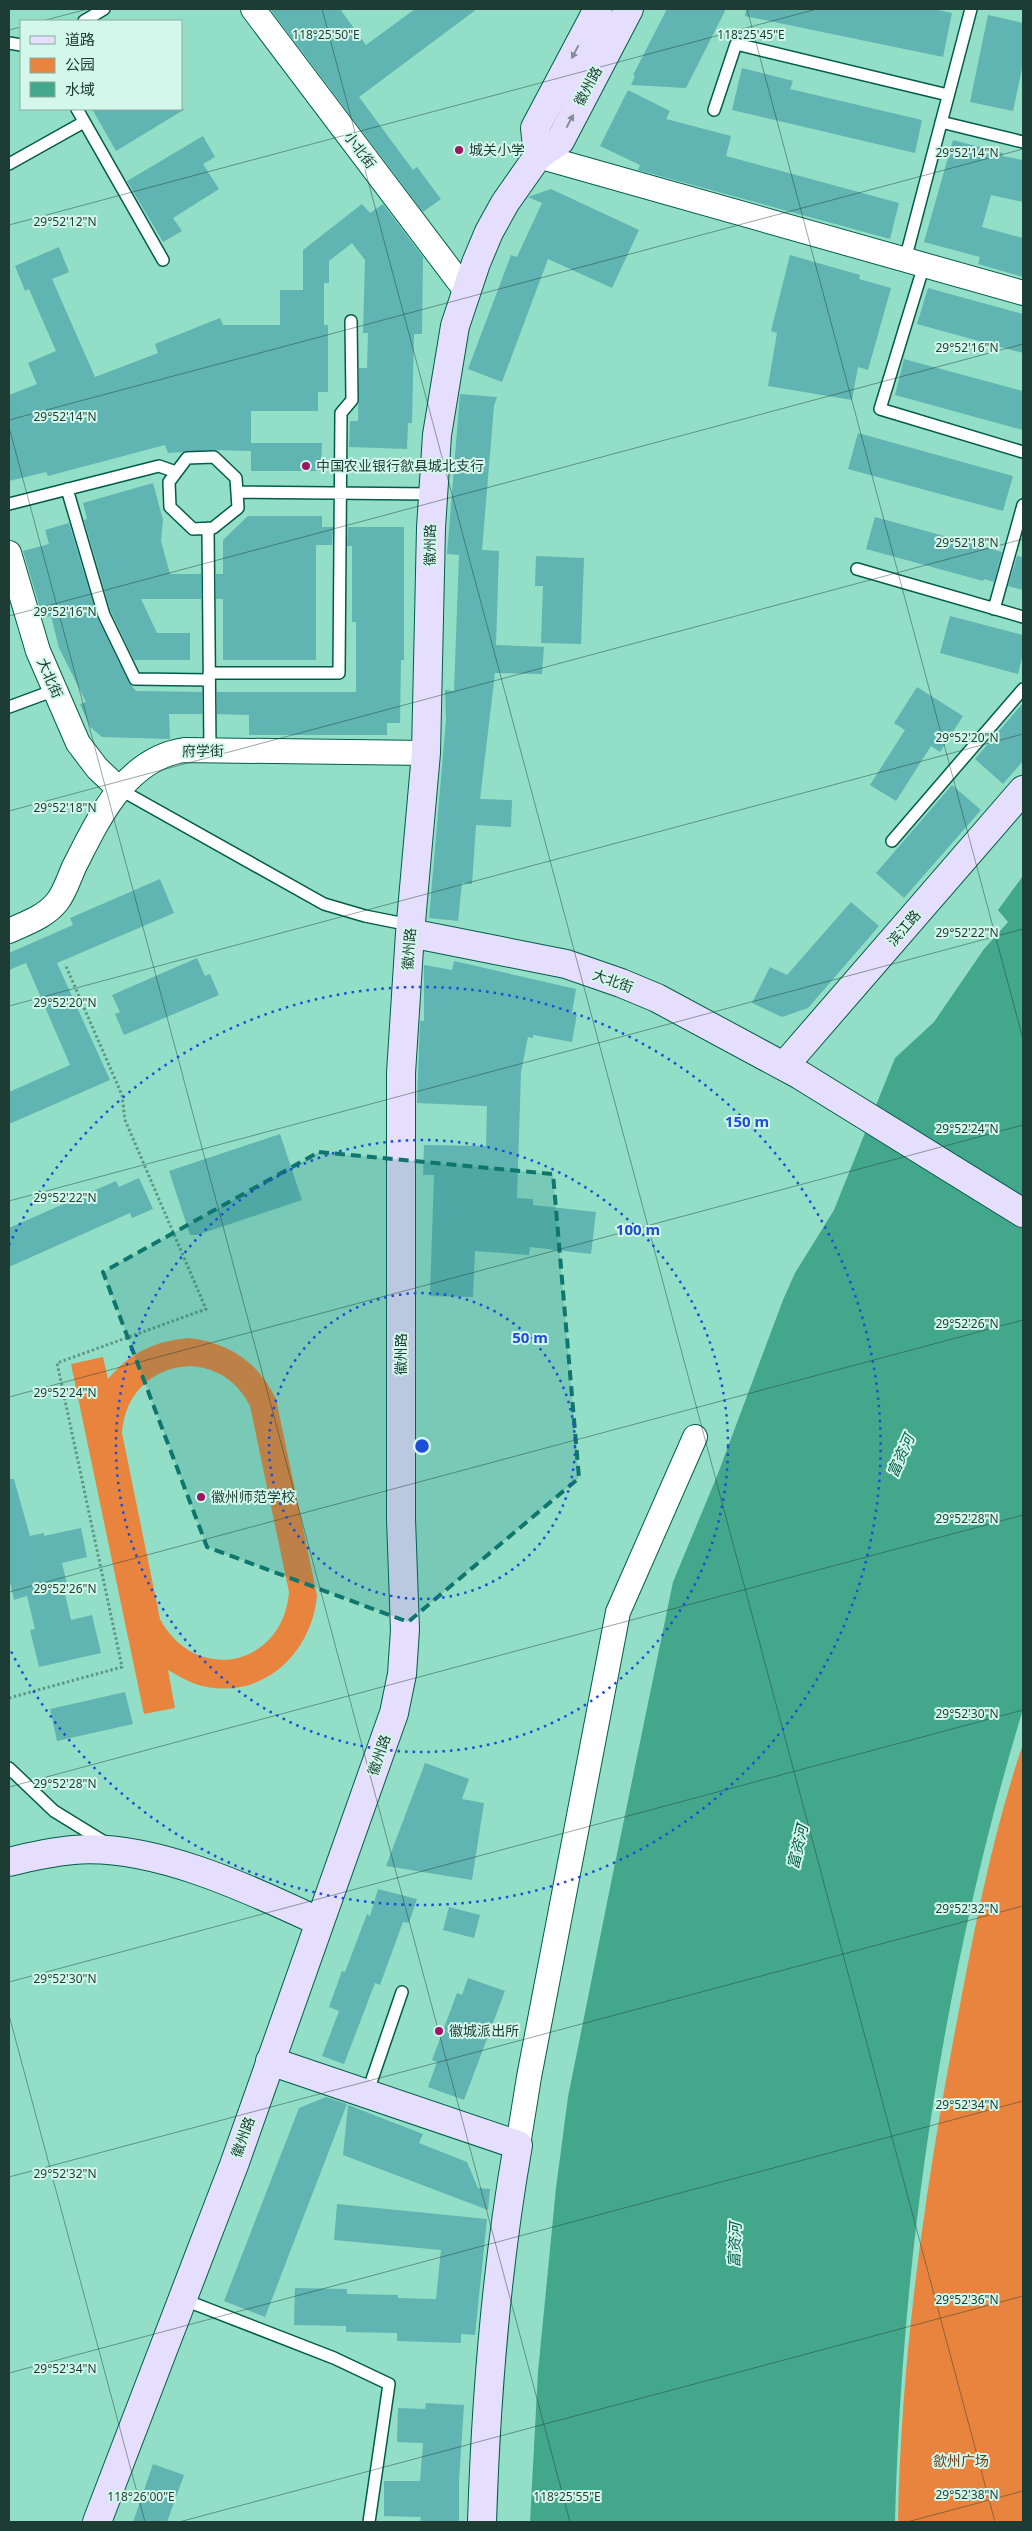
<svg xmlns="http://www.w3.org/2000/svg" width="1032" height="2531" viewBox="0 0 1032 2531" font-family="'Noto Sans','Noto Sans SC',sans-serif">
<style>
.green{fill:#e9843e;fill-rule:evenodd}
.water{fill:#43a78c}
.building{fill:#60b4b1}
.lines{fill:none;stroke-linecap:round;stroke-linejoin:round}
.lane-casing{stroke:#015d4a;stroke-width:14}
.street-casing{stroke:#015d4a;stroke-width:26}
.secondary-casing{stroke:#015d4a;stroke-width:30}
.path{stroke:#5f9786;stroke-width:3;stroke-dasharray:2.5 2.5;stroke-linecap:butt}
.lane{stroke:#fff;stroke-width:11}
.street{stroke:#fff;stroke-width:24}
.secondary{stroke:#e5defc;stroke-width:28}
.oneway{fill:#818d98}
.marked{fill:#0f766e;fill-opacity:0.2;stroke:#0f766e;stroke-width:4;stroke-dasharray:10 6;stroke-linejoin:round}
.ticks{fill:none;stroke:#1d3c33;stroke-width:1;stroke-opacity:0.45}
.ring{fill:none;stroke:#1d4ed8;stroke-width:2.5;stroke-dasharray:2.5 5}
.poi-dot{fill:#9e1563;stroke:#d3f7ea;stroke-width:2}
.labels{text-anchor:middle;stroke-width:4;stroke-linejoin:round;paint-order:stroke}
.street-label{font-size:14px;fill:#1d3c33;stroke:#d3f7ea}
.poi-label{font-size:14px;fill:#1d3c33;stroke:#d3f7ea;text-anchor:start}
.park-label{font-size:14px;fill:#683919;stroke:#d3f7ea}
.water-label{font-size:15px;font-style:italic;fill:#035b48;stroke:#d3f7ea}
.ticks-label{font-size:12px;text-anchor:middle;fill:#1d3c33;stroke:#d3f7ea;stroke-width:4;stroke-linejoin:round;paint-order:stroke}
.centre{fill:#1d4ed8;stroke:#d3f7ea;stroke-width:2.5}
.ring-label{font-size:15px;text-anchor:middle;font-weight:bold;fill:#1d4ed8;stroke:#d3f7ea;stroke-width:4;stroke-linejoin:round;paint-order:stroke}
</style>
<rect width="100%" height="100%" fill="#93dec7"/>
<!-- green -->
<path class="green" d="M189,1338C230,1343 258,1362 276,1399L317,1595C312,1656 258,1704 195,1684C185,1680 177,1675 168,1670L175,1708L144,1714L71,1364L103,1357L108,1379C130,1353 154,1341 189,1338ZM190,1366C218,1368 237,1381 250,1406L289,1592C283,1667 195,1685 160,1619L122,1433C125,1394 151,1368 190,1366Z
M1023,1744V2522H898C901,2356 925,2189 956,2026C974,1931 992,1835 1023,1744Z"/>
<!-- water -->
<path class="water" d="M1023,876V1709C944,1971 902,2248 895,2522H530L538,2372L556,2188L568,2097L612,1878L673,1582L717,1476L783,1300L795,1273L834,1210L895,1058L934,1022L984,949L1008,922L998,910Z"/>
<!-- building -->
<path class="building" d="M270,9H340L366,45L415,9H477L359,97L413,170L417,167L441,199L423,212Z
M667,9H726L686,88L631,85L635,76L633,75Z
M746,9H934L952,13L943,57L745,16Z
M988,15L1023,23V64L1013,111L970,102Z
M742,68L793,81L790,89L922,120L915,153L732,110Z
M628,90L670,111L666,119L731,136L726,156L899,203L890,239L638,170L640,165L600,146Z
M92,109H185L116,151Z
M203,136L215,157L203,164L219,189L173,218L182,231L163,242L127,181Z
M953,140L1003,153L1002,156L1023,160V202L991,195L982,227L1023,238V277L978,264L980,257L924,242Z
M551,189L639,230L612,288L548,259L502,382L468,369L511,255L517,257L542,203L528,197Z
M362,204L370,213L383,204L423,257L422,334H414L412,423H408L407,449L349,447L350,421H358L359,368H367L368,333H363L365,260L352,243L329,261V283H324V325H328V392H318V411H251V443H322L321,471H251V451L214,450L168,453L165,445L48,476L46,472L9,481V395L37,384L28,363L56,351L29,289L25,291L15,266L59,247L69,272L52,279L95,377L158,353L155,344L220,318L223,325H280V290H303V250Z
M790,255L860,275L859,279L891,288L868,370L858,367L852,400L768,386L777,333L771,331Z
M928,288L1023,314V353L917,324Z
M904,359L1023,391V430L895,395Z
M460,394L497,397L494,406L482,550L499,551L496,645L544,647L542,674L495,673L480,799L512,800L511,827L476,825L472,884L462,883L458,921L429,918L446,720L445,690L454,691L459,555L447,554Z
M858,433L1013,476L1003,511L848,469Z
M153,483L163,520L161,541L170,574H201V599H141L157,633H190V660H134L111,612L84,520L87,519L83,503Z
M248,516H322V527H333L332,545H316V660H223V599H216V574H223V540Z
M875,517L1002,552L994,582L984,579L983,581L866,549Z
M69,523L97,617L129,683L136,691L202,692V714H169L170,739L102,737L90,727L80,704L86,702L59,648L51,616L43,618L23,551L49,544L45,530Z
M348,527H404V660H401L400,723H387V735H249V715L217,714V692H356V622H352V546H347Z
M536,556L584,558L581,644L541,643L543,586H535Z
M1017,556L1023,557V590L1008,586Z
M950,616L1023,635V654L1018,674L940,653Z
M917,687L963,716L940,752L931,746L896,801L870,785L905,730L894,723Z
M1023,703V761L1003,784L975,759Z
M952,785L981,810L904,898L876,873Z
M160,879L174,913L57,963L110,1080L9,1124V1092L70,1065L26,963L9,970V953L73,925L70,918Z
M851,902L879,926L808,1008L782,1017L752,1003L770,967L787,975Z
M197,958L205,976L210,974L219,995L124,1035L115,1014L120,1012L112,995Z
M454,961L576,989L572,1013L577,1014L572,1042L533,1035V1038L528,1037L521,1072L517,1198L533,1199V1205L596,1212L591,1254L530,1247L529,1255L475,1251L473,1297L430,1296L434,1175H423L424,1145L486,1146L487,1106L417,1103L420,1021H424V965L452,970Z
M280,1134L302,1200L197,1235H190L169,1171Z
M139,1178L153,1209L132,1218L130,1213L9,1267V1228L116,1181L119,1187Z
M9,1479H14L30,1536L44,1533V1536L81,1528L87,1557L62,1563L67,1584L63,1585L71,1620L92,1615L101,1653L39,1667L30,1630L35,1629L27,1596L14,1600L9,1578Z
M125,1692L133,1724L57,1741L50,1709Z
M425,1763L469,1779L462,1799L484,1803L472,1880L386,1866Z
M378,1889L417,1899L409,1923L403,1922L380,1985L375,1983L344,2064L322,2056L339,2011L329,2007L342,1971L345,1972L367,1914L370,1916Z
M449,1907L480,1915L474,1938L443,1930Z
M468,1978L505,1991L464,2100L428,2087L437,2062L432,2060L457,1993L462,1995Z
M326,2097L347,2104L265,2317L224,2301L299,2108Z
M348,2105L423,2134L419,2143L467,2162L478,2188L490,2189L488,2210L343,2155Z
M337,2204L487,2219L475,2335L461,2334V2343L397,2341V2333L346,2332V2326L294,2325L295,2288L347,2289V2294L398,2295V2298L436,2299L441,2250L334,2240Z
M426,2403L464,2405L459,2480V2522H420L421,2517L384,2516V2481H420L423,2443L397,2442L398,2408L425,2409Z
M153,2464L184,2475L167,2522H133Z"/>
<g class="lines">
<defs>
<path id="lane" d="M84,21L104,9
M9,43L21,45
M77,109L163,260
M714,110L736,44L948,95
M941,122L1023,142
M9,164L84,122
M905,260L971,9
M924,265L880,409L1023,452
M214,457L236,478L238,508L213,528L193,529L170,507L169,482L187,458Z
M67,489L104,615L135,679L209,680
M237,492L432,494
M9,504L159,466L176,472
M208,528L210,750
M857,569L1023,617
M994,609L1023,505
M209,673H339L341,413L352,400L351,321
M9,707L55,690
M119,789L324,904L365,916L410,925
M892,841L1023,689
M9,1768L54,1811L106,1843
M367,2094L402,1992
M182,2299L334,2358L389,2384L369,2522"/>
<path id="street" d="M253,9L466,291
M538,156L1023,293
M9,553L38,651L78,743L97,768L119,789
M9,931C26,923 45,917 57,902C65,892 69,878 74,867C98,820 125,759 184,750L426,753
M518,2145L529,2077L618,1612L695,1437"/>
<path id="secondary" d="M538,156L535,128L598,9
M410,933L566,964L621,983L657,998L800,1075L1023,1213
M784,1066L1023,790
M9,1862C29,1857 51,1852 73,1850C152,1843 249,1889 320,1922
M270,2061L518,2145C496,2270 486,2396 482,2522
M97,2522L234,2165L394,1713L402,1674L405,1630L401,1519V1073L410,933L426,753L431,528L437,435L455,326L476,263L489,232L505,203L538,156L560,141L629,9"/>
</defs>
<!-- lane casing -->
<use href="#lane" class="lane-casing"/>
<!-- street casing -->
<use href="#street" class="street-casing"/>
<!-- secondary casing -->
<use href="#secondary" class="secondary-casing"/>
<!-- path -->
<path class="path" d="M9,1698L122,1667L57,1363L206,1309L125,1120L122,1095L65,964"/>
<!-- lane -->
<use href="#lane" class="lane"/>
<!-- street -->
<use href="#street" class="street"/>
<!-- secondary -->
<use href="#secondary" class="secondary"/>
</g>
<!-- one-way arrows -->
<defs><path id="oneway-solid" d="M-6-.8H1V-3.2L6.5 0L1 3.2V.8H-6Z" transform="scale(1.25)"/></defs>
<g class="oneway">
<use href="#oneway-solid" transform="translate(575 52) rotate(118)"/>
<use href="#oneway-solid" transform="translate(570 121) rotate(-62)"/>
</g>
<!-- marked area -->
<path class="marked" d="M319,1152L553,1174L579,1478L408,1622L207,1547L103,1272Z"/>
<!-- ticks -->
<path class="ticks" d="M322,9L995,2522M747,9L1023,1039M42,21L88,9M9,30L21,27M9,225L817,9M9,420L1023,149M9,427L570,2522M9,616L1023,344M9,811L1023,539M9,1006L1023,734M9,1201L1023,929M9,1397L1023,1125M9,1592L1023,1320M9,1787L1023,1515M9,1982L1023,1710M9,2015L145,2522M9,2177L1023,1906M9,2373L1023,2101M179,2522L1023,2296M907,2522L1023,2491"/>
<!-- distance rings -->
<g class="ring">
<circle cx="422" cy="1446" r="153"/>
<circle cx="422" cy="1446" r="306"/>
<path d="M9 1245A459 459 0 1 1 9 1647"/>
</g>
<!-- markers -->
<g class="poi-dot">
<circle cx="459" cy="150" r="5"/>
<circle cx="306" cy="466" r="5"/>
<circle cx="201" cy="1497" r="5"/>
<circle cx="439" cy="2031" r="5"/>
</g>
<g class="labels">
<!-- street labels -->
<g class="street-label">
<text transform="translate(588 86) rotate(-62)" y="5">徽州路</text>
<text transform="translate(360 150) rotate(53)" y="5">小北街</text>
<text transform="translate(430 545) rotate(-89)" y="5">徽州路</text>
<text transform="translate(50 678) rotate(66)" y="5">大北街</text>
<text transform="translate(203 751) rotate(-1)" y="5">府学街</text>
<text transform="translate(904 928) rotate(-49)" y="5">滨江路</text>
<text transform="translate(409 949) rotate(-86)" y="5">徽州路</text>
<text transform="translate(613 981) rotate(20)" y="5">大北街</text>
<text transform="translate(401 1354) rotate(-90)" y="5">徽州路</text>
<text transform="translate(379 1755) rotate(-71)" y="5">徽州路</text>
<text transform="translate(243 2137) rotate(-70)" y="5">徽州路</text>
</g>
<!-- poi labels -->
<g class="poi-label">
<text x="469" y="155">城关小学</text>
<text x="316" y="471">中国农业银行歙县城北支行</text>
<text x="211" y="1502">徽州师范学校</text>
<text x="449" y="2036">徽城派出所</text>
</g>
<!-- park labels -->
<g class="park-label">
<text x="961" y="2466">歙州广场</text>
</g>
<!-- water labels -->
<g class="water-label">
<text transform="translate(901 1456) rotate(-66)" y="5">富资河</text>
<text transform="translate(798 1847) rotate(-77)" y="5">富资河</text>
<text transform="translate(735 2245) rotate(-88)" y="5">富资河</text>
</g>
</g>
<g class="ticks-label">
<text x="326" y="39">118°25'50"E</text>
<text x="751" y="39">118°25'45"E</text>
<text x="967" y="157">29°52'14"N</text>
<text x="65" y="226">29°52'12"N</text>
<text x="967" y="352">29°52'16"N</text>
<text x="65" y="421">29°52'14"N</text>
<text x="967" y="547">29°52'18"N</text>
<text x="65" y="616">29°52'16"N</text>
<text x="967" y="742">29°52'20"N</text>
<text x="65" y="812">29°52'18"N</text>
<text x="967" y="937">29°52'22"N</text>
<text x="65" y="1007">29°52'20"N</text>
<text x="967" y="1133">29°52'24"N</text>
<text x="65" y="1202">29°52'22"N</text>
<text x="967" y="1328">29°52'26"N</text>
<text x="65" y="1397">29°52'24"N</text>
<text x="967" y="1523">29°52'28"N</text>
<text x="65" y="1593">29°52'26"N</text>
<text x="967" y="1718">29°52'30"N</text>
<text x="65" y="1788">29°52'28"N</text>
<text x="967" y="1913">29°52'32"N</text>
<text x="65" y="1983">29°52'30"N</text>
<text x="967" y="2109">29°52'34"N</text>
<text x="65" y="2178">29°52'32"N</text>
<text x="967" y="2304">29°52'36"N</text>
<text x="65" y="2373">29°52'34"N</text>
<text x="967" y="2499">29°52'38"N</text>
<text x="141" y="2501">118°26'00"E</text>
<text x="567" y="2501">118°25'55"E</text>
</g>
<circle cx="422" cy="1446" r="8" class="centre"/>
<g class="ring-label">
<text x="747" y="1127">150 m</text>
<text x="638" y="1235">100 m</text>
<text x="530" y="1343">50 m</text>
</g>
<!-- border -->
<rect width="1032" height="2531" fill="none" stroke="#1d3c33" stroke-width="20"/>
<!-- legend -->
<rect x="20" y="20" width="162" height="90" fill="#d3f7ea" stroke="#8aaca1"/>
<rect x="30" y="36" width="25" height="8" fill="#e5defc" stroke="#8aaca1"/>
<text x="65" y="45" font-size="15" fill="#1d3c33">道路</text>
<rect x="30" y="58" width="25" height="15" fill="#e9843e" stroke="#8aaca1"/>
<text x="65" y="70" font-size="15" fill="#1d3c33">公园</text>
<rect x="30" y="82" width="25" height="15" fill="#43a78c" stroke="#8aaca1"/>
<text x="65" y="95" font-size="15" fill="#1d3c33">水域</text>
</svg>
